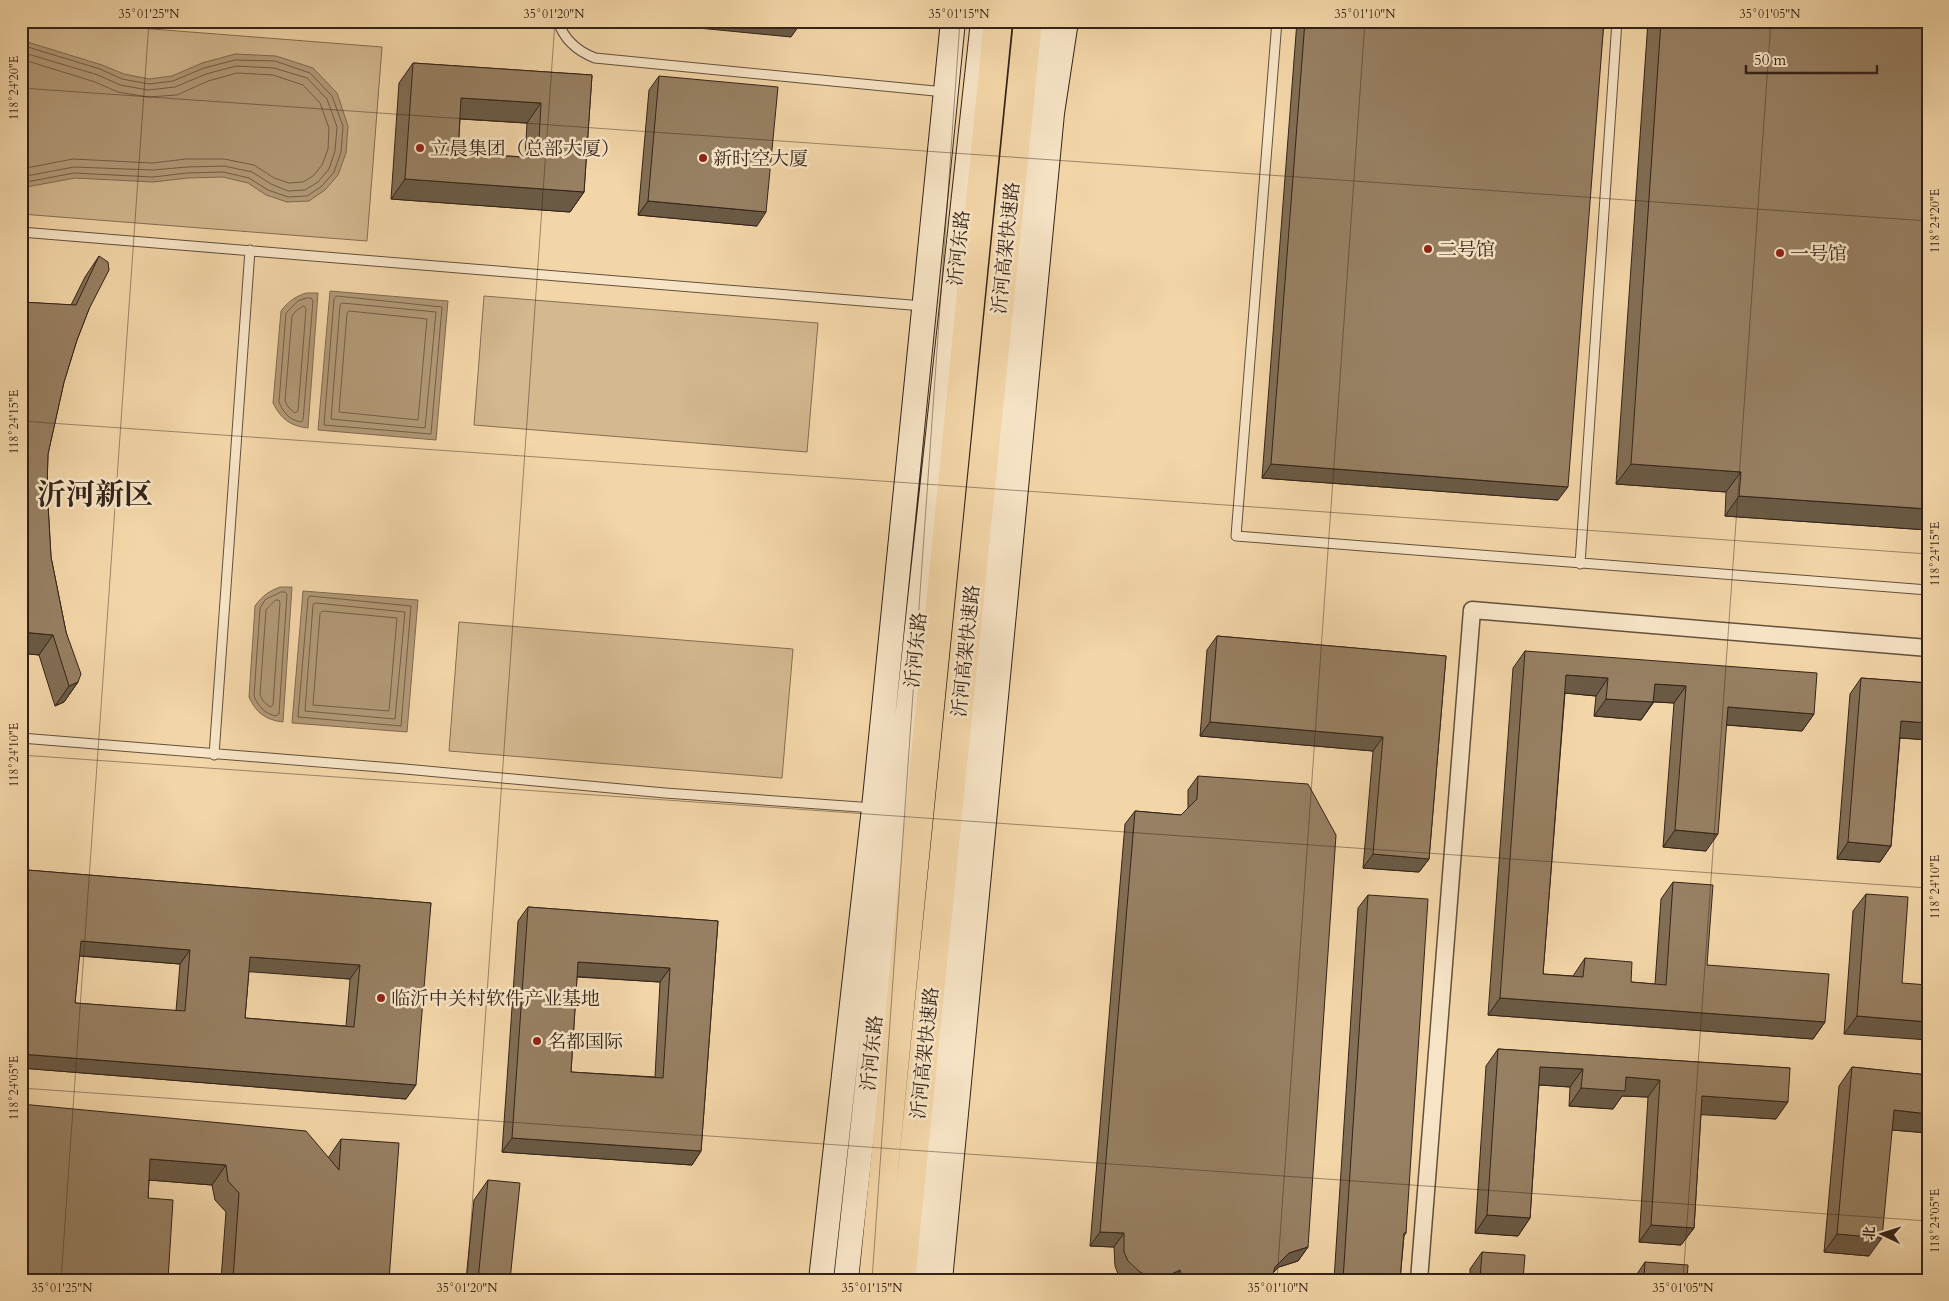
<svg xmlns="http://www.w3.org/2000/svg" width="1949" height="1301" viewBox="0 0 1949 1301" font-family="Cardo,'Noto Serif SC',serif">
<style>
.green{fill:#d3b890;stroke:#846e54}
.water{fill:#b29977;stroke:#806a51}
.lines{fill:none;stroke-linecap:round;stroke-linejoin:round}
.shore{stroke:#735e48;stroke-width:1}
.lane-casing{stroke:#64503d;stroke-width:11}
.street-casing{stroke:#64503d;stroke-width:19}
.secondary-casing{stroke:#342319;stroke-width:26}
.highway-casing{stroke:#342319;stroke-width:30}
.lane{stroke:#f7e4c6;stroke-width:9}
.street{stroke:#f7e4c6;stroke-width:16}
.secondary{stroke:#f7e4c6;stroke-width:24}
.highway{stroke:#f3d6a8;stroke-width:28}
.wall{fill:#826e55;stroke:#342319;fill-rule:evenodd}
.shaded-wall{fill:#6a5a45;stroke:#342319}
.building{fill:#978063;stroke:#342319;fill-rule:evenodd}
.ticks{fill:none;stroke:#342319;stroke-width:1;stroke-opacity:0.45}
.poi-dot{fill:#8f2418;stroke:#f7e4c6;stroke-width:2}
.labels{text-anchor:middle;stroke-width:5;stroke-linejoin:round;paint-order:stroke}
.poi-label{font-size:19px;fill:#342319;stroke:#f7e4c6;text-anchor:start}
.street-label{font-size:19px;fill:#342319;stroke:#f7e4c6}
.town-label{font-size:29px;font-weight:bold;fill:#342319;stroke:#f7e4c6}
.neatline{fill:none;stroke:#342319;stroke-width:2}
.ticks-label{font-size:12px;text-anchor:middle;fill:#342319}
</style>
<rect width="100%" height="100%" fill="#f3d6a8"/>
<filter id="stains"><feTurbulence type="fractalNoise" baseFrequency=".004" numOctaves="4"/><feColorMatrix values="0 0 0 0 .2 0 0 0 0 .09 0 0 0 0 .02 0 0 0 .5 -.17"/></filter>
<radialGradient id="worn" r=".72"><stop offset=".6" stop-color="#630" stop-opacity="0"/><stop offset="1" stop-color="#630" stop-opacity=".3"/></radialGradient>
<!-- green -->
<path class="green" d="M21,21H50L382,47L367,241L21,214Z
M484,296L818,323L807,452L474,425Z
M459,622L793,649L782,778L449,751Z"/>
<!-- water -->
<path class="water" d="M21,40L102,65L124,74L149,79L172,76L202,63L235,54L276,56L313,68L337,93L348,126L346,153L338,175L325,190L309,201L287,202L266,195L248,183L223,177L188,178L153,182L75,178L21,188Z
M330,291L448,301L436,440L318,430Z
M306,293H318L308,428C290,426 281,419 273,403L281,311C288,302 294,297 306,293Z
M280,587H292L283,722C266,720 256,713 249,697L255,606C262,596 269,591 280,587Z
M303,591L418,600L407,732L292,723Z"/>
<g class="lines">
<!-- shore -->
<path class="shore" d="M21,45L100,69L122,79L149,84L173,81L204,68L235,60L275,61L310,73L332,96L343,126L341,152L334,172L322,186L307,196L288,197L268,190L249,178L223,172L187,173L153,177L74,173L21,183
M21,52L98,75L120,85L148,90L175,87L206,74L236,66L274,68L307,78L327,99L337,127L335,151L329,169L318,182L305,190L288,191L271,184L252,172L224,166L187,167L153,170L74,167L21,177
M21,59L95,82L118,92L148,97L177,95L208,81L237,73L273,75L303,85L320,103L329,128L328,149L322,165L313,176L303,182L289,183L274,178L254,165L224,159H186L152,163L73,159L21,169
M337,296L442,307L431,434L324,425L334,299Z
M307,298H311L313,301L303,420L301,422C289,420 283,412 279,402L286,313L298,301Z
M342,303L436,312L425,428L331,419L340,306Z
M304,306L306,309L298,411L295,413L288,407L285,401L292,316L296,311Z
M349,311L427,319L418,420L339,412L347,314Z
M281,592H285L287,594L279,714L276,716C265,714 258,706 254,696L260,608L265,600Z
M310,596L411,606L401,726L298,717L308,599Z
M276,600H279L280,603L273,705L270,707L263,701L260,695L266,610Z
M316,603L405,612L395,719L305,711L313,605Z
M323,611L397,618L389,711L313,705L320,614Z"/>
<defs>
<path id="lane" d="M558,21C564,40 577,51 595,58L945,92
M1277,21L1236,536L1928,590
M21,232L923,306
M1580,564L1617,21
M21,738L405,769L665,793L874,808
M214,755L250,250"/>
<path id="street" d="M1419,1280L1472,610L1928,648"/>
<path id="secondary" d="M821,1280L874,808L953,21
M846,1280L983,21
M917,1280L1045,21
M940,1280L1052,113L1066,21"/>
<path id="highway" d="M873,1280L998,21
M901,1280L1028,21"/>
</defs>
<!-- lane casing -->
<use href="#lane" class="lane-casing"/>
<!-- street casing -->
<use href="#street" class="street-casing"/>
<!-- secondary casing -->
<use href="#secondary" class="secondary-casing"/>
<!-- highway casing -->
<use href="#highway" class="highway-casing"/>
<!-- lane -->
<use href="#lane" class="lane"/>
<!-- street -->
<use href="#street" class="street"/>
<!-- secondary -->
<use href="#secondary" class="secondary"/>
<!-- highway -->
<use href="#highway" class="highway"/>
</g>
<!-- wall -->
<path class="wall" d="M1297,21H1604L1558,500L1262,478Z
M1648,21H1928V530L1725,516L1726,492L1616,484Z
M413,63L592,75L584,192L570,212L391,199L399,83ZM460,119L527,123L525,157L458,153Z
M659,76L757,226L638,215L649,90Z
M99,256L89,309L77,340L64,382L48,454L47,487L51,557L66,632L78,682L64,702L55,706L39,655L21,653V302L71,305L85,277Z
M1217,636L1446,656L1429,859L1419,872L1363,868L1373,751L1200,736L1207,650Z
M1525,651L1814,714L1802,731L1726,725L1706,851L1663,847L1674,703L1654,702L1641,720L1594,716L1596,696L1565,693L1543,974L1573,976L1585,958L1631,982L1655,984L1661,899L1673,882L1707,965L1825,1022L1813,1039L1488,1015L1513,668Z
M1861,678L1928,683V740L1900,738L1891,846L1880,862L1837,859L1850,694Z
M1198,776L1308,1247L1298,1261L1279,1267L1273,1273L1271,1280H1124L1118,1274L1115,1266L1114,1247L1090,1246L1125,824L1135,811L1181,815L1188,808V790Z
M27,870L431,903L406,1099L21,1068V879ZM79,956L180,964L176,1011L75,1003ZM249,971L350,979L346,1026L245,1018Z
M1866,894L1902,983L1844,1034L1853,911Z
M1368,895L1406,1233L1404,1236L1400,1280H1334L1358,908Z
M528,907L718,921L701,1151L692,1165L502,1152L518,921ZM577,977L660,982L655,1077L571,1072Z
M1498,1049L1790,1068L1776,1119L1701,1114L1694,1228L1681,1245L1639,1242L1648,1097L1622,1096L1613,1109L1569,1106L1570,1087L1539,1085L1530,1218L1518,1236L1475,1233L1486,1066Z
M1852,1067L1928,1075V1133L1892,1130L1869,1256L1824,1252L1839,1086Z
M21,1104L328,1158L341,1139L389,1280H221L226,1212L215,1200L212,1185L149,1180L148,1198L168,1280Z
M488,1180L510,1280H466L474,1200Z
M1482,1252L1523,1280H1470V1269Z
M1645,1262L1687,1280H1633Z"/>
<!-- shaded-wall -->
<path class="shaded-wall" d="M626,21H780L801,23L791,37Z
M461,98L541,103L527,123L447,118Z
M405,179L584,192L570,212L391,199Z
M648,201L766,212L757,226L638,215Z
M1271,464L1568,487L1558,500L1262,478Z
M1631,464L1741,472L1726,492L1616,484Z
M1739,496L1928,509V530L1725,516Z
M21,632L53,635L39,655L21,653Z
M1566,675L1608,678L1596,696L1554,692Z
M78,682L64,702L55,706L69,686Z
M1655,684L1686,686L1674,703L1643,701Z
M1606,699L1653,702L1641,720L1594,716Z
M1728,707L1814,714L1802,731L1716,724Z
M1901,721L1928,723V740L1890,737Z
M1210,722L1383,737L1373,751L1200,736Z
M1675,830L1718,834L1706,851L1663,847Z
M1848,842L1891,846L1880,862L1837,859Z
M1373,854L1429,859L1419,872L1363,868Z
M81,941L190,950L180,964L71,955Z
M250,957L360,965L350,979L240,971Z
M578,962L670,968L660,982L568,976Z
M1500,998L1825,1022L1813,1039L1488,1015Z
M1857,1016L1928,1022V1040L1844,1034Z
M21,1054L416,1085L406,1099L21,1068Z
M1540,1067L1583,1069L1570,1087L1528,1084Z
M1626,1077L1660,1080L1648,1097L1622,1096L1613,1109L1569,1106L1581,1088Z
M1702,1096L1788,1102L1776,1119L1690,1114Z
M1894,1110L1928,1114V1133L1881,1129Z
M512,1138L701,1151L692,1165L502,1152Z
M150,1159L226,1165L212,1185L136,1179Z
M1487,1215L1530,1218L1518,1236L1475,1233Z
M1651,1225L1694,1228L1681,1245L1639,1242Z
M1100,1232L1124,1233L1114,1247L1090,1246Z
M1837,1234L1882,1238L1869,1256L1824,1252Z
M1308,1247L1298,1261L1279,1267L1266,1280L1275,1267L1289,1253Z
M1180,1270L1173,1280H1146L1148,1276Z
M21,1273L114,1280H21Z"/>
<!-- building -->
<path class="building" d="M780,21H801V23Z
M1305,21H1604L1568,487L1271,464Z
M1661,21H1928V509L1739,496L1741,472L1631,464Z
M413,63L592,75L584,192L405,179ZM461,98L541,103L538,158L458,153Z
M659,76L778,87L766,212L648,201Z
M99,256L108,262L109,270L89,309L77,340L64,382L48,454L47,487L51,557L66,632L81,674L78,682L69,686L53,635L21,632V302L76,305Z
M1217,636L1446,656L1429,859L1373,854L1383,737L1210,722Z
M1525,651L1817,673L1814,714L1728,707L1718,834L1675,830L1686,686L1655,684L1653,702L1606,699L1608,678L1566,675L1543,974L1583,977L1585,958L1632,962L1631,982L1666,985L1673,882L1713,885L1707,965L1829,974L1825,1022L1500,998Z
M1861,678L1928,683V723L1901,721L1891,846L1848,842Z
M1198,776L1308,784L1336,835L1308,1247L1289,1253L1275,1267L1271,1280H1183L1180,1270L1165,1277L1148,1276L1140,1272L1128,1261L1124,1252V1233L1100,1232L1135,811L1181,815L1197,799Z
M27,870L431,903L416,1085L21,1054V944ZM81,941L190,950L185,1011L75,1003ZM250,957L360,965L354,1027L245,1018Z
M1866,894L1908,897L1902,983L1928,985V1022L1857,1016Z
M1368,895L1428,899L1406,1233H1404L1400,1280H1343Z
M528,907L718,921L701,1151L512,1138ZM578,962L670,968L663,1078L571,1072Z
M1498,1049L1790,1068L1788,1102L1702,1096L1694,1228L1651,1225L1660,1080L1626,1077L1625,1091L1581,1088L1583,1069L1540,1067L1530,1218L1487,1215Z
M1852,1067L1928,1075V1114L1894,1110L1882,1238L1837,1234Z
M21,1104L306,1131L339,1170L341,1139L399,1143L389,1280H233L239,1193L228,1181L226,1165L150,1159L148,1198L173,1200L168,1280H114L21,1273Z
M488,1180L520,1183L510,1280H478Z
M1482,1252L1525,1255L1523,1280H1480Z
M1645,1262L1688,1265L1687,1280H1644Z
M1809,1278L1827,1280H1809Z"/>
<!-- ticks -->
<path class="ticks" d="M21,88L1928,221M21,421L1928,554M21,755L1928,888M21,1088L1928,1221M61,1280L149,21M467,1280L555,21M872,1280L960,21M1277,1280L1365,21M1683,1280L1771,21"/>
<!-- markers -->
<g class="poi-dot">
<circle cx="420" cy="148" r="5"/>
<circle cx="703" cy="158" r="5"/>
<circle cx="1428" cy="249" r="5"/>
<circle cx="1780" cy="253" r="5"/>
<circle cx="381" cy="998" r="5"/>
<circle cx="537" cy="1041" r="5"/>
</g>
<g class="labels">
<!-- poi labels -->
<g class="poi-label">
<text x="430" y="155">立晨集团（总部大厦）</text>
<text x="713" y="165">新时空大厦</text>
<text x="1438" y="256">二号馆</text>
<text x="1790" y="260">一号馆</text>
<text x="391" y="1005">临沂中关村软件产业基地</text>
<text x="547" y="1048">名都国际</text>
</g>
<!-- street labels -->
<g class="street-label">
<text transform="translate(958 248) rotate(-84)" y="7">沂河东路</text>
<text transform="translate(1005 248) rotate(-84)" y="7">沂河高架快速路</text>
<text transform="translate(915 650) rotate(-84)" y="7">沂河东路</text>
<text transform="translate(965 651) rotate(-84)" y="7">沂河高架快速路</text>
<text transform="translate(871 1053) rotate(-84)" y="7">沂河东路</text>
<text transform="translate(924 1053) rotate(-84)" y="7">沂河高架快速路</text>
</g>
<!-- town labels -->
<g class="town-label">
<text x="95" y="504">沂河新区</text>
</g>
</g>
<!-- margin -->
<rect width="1949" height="1301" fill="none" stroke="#f3d6a8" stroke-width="55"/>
<!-- north arrow -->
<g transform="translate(1882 1234) rotate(274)" stroke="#f7e4c6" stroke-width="4" paint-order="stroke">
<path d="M0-4L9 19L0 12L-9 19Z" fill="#342319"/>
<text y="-8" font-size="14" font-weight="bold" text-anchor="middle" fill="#342319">北</text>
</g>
<!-- scale -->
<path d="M1746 65v8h131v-8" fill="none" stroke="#342319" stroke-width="2.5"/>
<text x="1754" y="65" font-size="15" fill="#342319" stroke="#f7e4c6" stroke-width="4" paint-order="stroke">50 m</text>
<rect x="28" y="28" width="1894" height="1246" class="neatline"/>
<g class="ticks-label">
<text x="149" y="18">35°01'25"N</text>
<text x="554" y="18">35°01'20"N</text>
<text x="959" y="18">35°01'15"N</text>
<text x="1365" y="18">35°01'10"N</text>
<text x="1770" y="18">35°01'05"N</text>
<text transform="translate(14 88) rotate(-90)" y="4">118°24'20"E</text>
<text transform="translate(1935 221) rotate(-90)" y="4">118°24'20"E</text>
<text transform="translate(14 422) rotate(-90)" y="4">118°24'15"E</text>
<text transform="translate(1935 554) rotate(-90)" y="4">118°24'15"E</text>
<text transform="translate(14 755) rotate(-90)" y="4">118°24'10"E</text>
<text transform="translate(1935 887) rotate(-90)" y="4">118°24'10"E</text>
<text transform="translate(14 1088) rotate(-90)" y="4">118°24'05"E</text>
<text transform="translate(1935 1221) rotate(-90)" y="4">118°24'05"E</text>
<text x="62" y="1292">35°01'25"N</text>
<text x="467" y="1292">35°01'20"N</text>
<text x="872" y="1292">35°01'15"N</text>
<text x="1278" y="1292">35°01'10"N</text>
<text x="1683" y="1292">35°01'05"N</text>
</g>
<rect width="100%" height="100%" filter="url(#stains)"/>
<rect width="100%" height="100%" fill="url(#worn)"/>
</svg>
